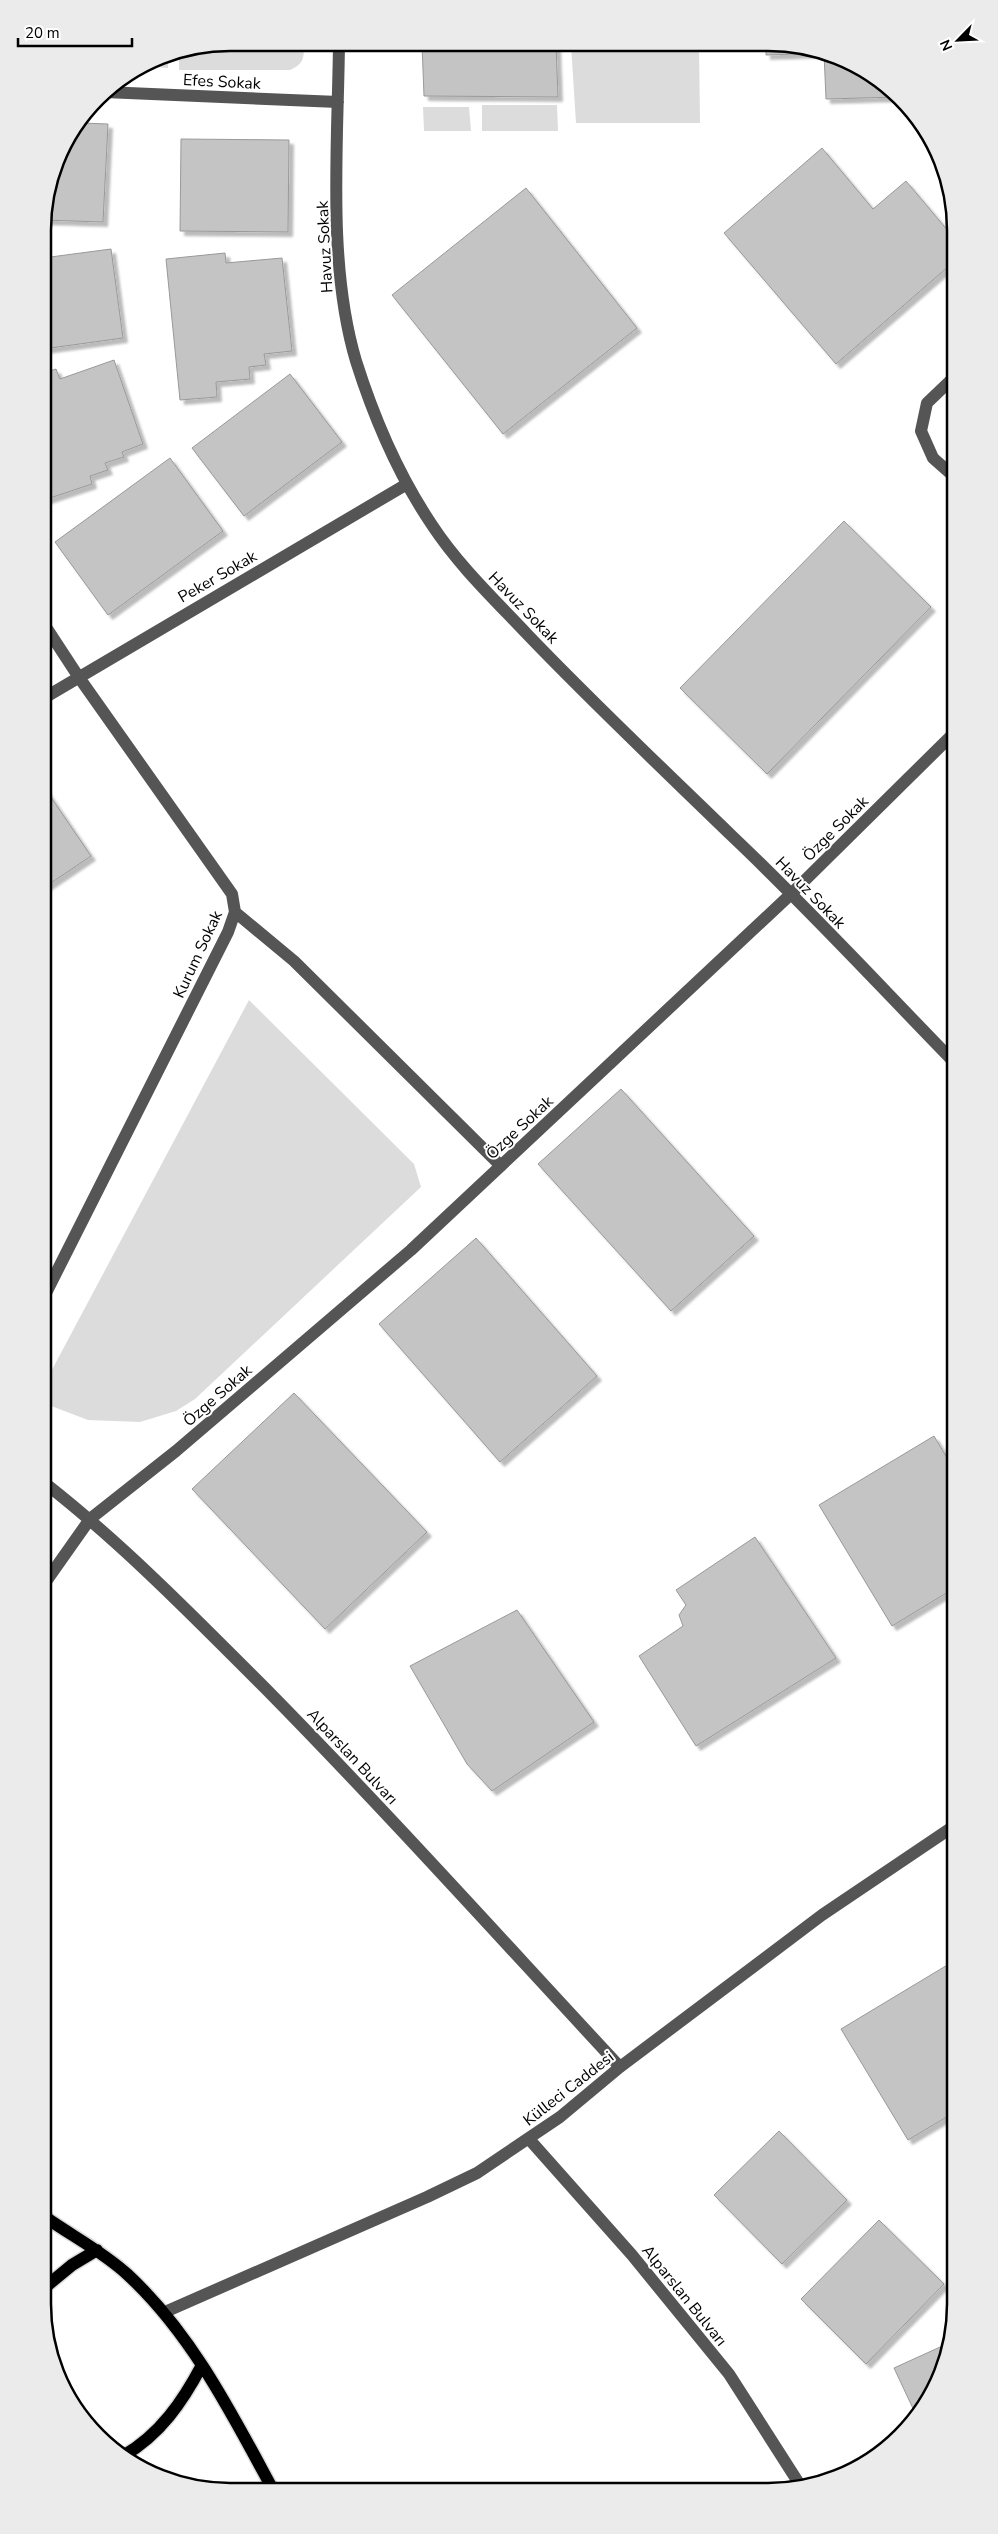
<svg xmlns="http://www.w3.org/2000/svg" width="998" height="2534" viewBox="0 0 998 2534" font-family="'Nunito Sans',sans-serif">
<style>
.green{fill:#dcdcdc}
.building{fill:#c4c4c4;stroke:#999;filter:url(#shadow)}
.lines{fill:none;stroke-linecap:round;stroke-linejoin:round}
.major-casing{stroke:#dbdbdb;stroke-width:15}
.minor{stroke:#555;stroke-width:12}
.major{stroke:#000;stroke-width:12}
.labels{text-anchor:middle;stroke-width:4;stroke-linejoin:round;paint-order:stroke}
.street-label{font-size:16px;fill:#000;stroke:#fff}
.rim{fill:none;stroke:#000;stroke-width:2.5}
</style>
<defs>
<filter id="shadow"><feDropShadow dx="4.5" dy="4.5" stdDeviation="1" flood-color="#0004"/></filter>
</defs>
<rect width="100%" height="100%" fill="#fff"/>
<!-- green -->
<path class="green" d="M230,43H304C304,58 304,64 290,70H179V53Z
M571,45H699L700,123H576Z
M168,55V68L143,66L159,57Z
M482,105H557L558,131H482Z
M423,107H469L471,131H424Z
M249,1000L414,1164L421,1187L195,1399L176,1411L140,1422L88,1420L46,1404V1381Z"/>
<!-- building -->
<path class="building" d="M422,44L556,45L558,97L424,96Z
M766,46H804L850,62L892,89L898,97L826,99L824,53L766,55Z
M81,123L108,124L103,222L43,220L62,147Z
M181,139L289,140L288,232L180,231Z
M822,148L873,209L906,181L949,232V266L836,364L724,233Z
M526,188L637,328L503,434L392,295Z
M111,249L123,338L43,349V258Z
M225,253L226,263L282,258L292,351L264,354L266,365L249,367L250,379L216,382L217,397L180,400L166,259Z
M114,360L143,444L122,452L124,457L105,463L108,470L90,476L92,484L44,500L43,373L56,369L60,379Z
M290,374L342,442L244,516L192,448Z
M170,458L223,531L108,615L55,542Z
M844,521L931,607L767,774L680,688Z
M44,787L91,856L45,887Z
M621,1089L754,1236L671,1311L538,1164Z
M476,1238L597,1376L500,1462L379,1324Z
M294,1393L427,1532L325,1629L192,1489Z
M934,1436L953,1468V1589L892,1626L819,1505Z
M755,1537L836,1658L696,1746L639,1656L683,1626L679,1615L686,1605L676,1590Z
M517,1610L594,1722L492,1791L467,1764L410,1666Z
M954,1961L955,2112L908,2140L841,2029Z
M779,2131L847,2200L782,2264L714,2195Z
M879,2220L944,2284L866,2364L801,2299Z
M949,2343L941,2375L917,2417L894,2368Z"/>
<g class="lines">
<defs>
<path id="major" d="M48,2219C74,2237 103,2252 127,2274C191,2333 231,2412 272,2488
M49,2284L72,2265L97,2250
M123,2456C160,2435 183,2401 202,2365"/>
</defs>
<!-- major casing -->
<use href="#major" class="major-casing"/>
<!-- minor -->
<path class="minor" d="M339,43C338,144 327,264 356,361C374,418 399,476 432,525C459,566 494,599 527,634C593,703 663,769 732,836C808,908 879,985 952,1060
M105,92L338,102
M950,381L927,403L921,431L933,458L950,473
M44,624L78,676L232,894L235,912L228,932L46,1293
M44,698L407,484
M235,912L294,961L501,1166
M46,1484C125,1546 195,1618 266,1689C387,1812 502,1940 620,2067
M47,1580L90,1519L176,1451L411,1250L791,894L951,736
M529,2139L632,2255L729,2374L800,2485
M165,2312L427,2197L477,2173L560,2117L620,2067L822,1915L954,1826"/>
<!-- major -->
<use href="#major" class="major"/>
</g>
<g class="labels">
<!-- street labels -->
<g class="street-label">
<text transform="translate(222 81) rotate(3)" y="6">Efes Sokak</text>
<text transform="translate(324 247) rotate(-93)" y="6">Havuz Sokak</text>
<text transform="translate(217 576) rotate(-30)" y="6">Peker Sokak</text>
<text transform="translate(524 607) rotate(46)" y="6">Havuz Sokak</text>
<text transform="translate(835 828) rotate(-45)" y="6">Özge Sokak</text>
<text transform="translate(811 892) rotate(46)" y="6">Havuz Sokak</text>
<text transform="translate(197 954) rotate(-65)" y="6">Kurum Sokak</text>
<text transform="translate(519 1127) rotate(-43)" y="6">Özge Sokak</text>
<text transform="translate(217 1395) rotate(-41)" y="6">Özge Sokak</text>
<text transform="translate(353 1756) rotate(47)" y="6">Alparslan Bulvarı</text>
<text transform="translate(568 2088) rotate(-38)" y="6">Külleci Caddesi</text>
<text transform="translate(685 2295) rotate(51)" y="6">Alparslan Bulvarı</text>
</g>
</g>
<!-- crop -->
<path d="M0 0H998V2534H0ZM230 51H768A179 179 0 0 1 947 230V2304A179 179 0 0 1 768 2483H230A179 179 0 0 1 51 2304V230A179 179 0 0 1 230 51Z" fill="#ebebeb" fill-rule="evenodd"/>
<path class="rim" d="M230 51H768A179 179 0 0 1 947 230V2304A179 179 0 0 1 768 2483H230A179 179 0 0 1 51 2304V230A179 179 0 0 1 230 51Z"/>
<!-- north arrow -->
<g transform="translate(958 40) rotate(246)" stroke="#ffffff" stroke-width="4" paint-order="stroke">
<path d="M0-4L9 19L0 12L-9 19Z" fill="#000000"/>
<text y="-8" font-size="14" font-weight="bold" text-anchor="middle" fill="#000000">N</text>
</g>
<!-- scale -->
<path d="M18 38v8h114v-8" fill="none" stroke="#000000" stroke-width="2.5"/>
<text x="25" y="38" font-size="15" fill="#000000" stroke="#ffffff" stroke-width="4" paint-order="stroke">20 m</text>
</svg>
